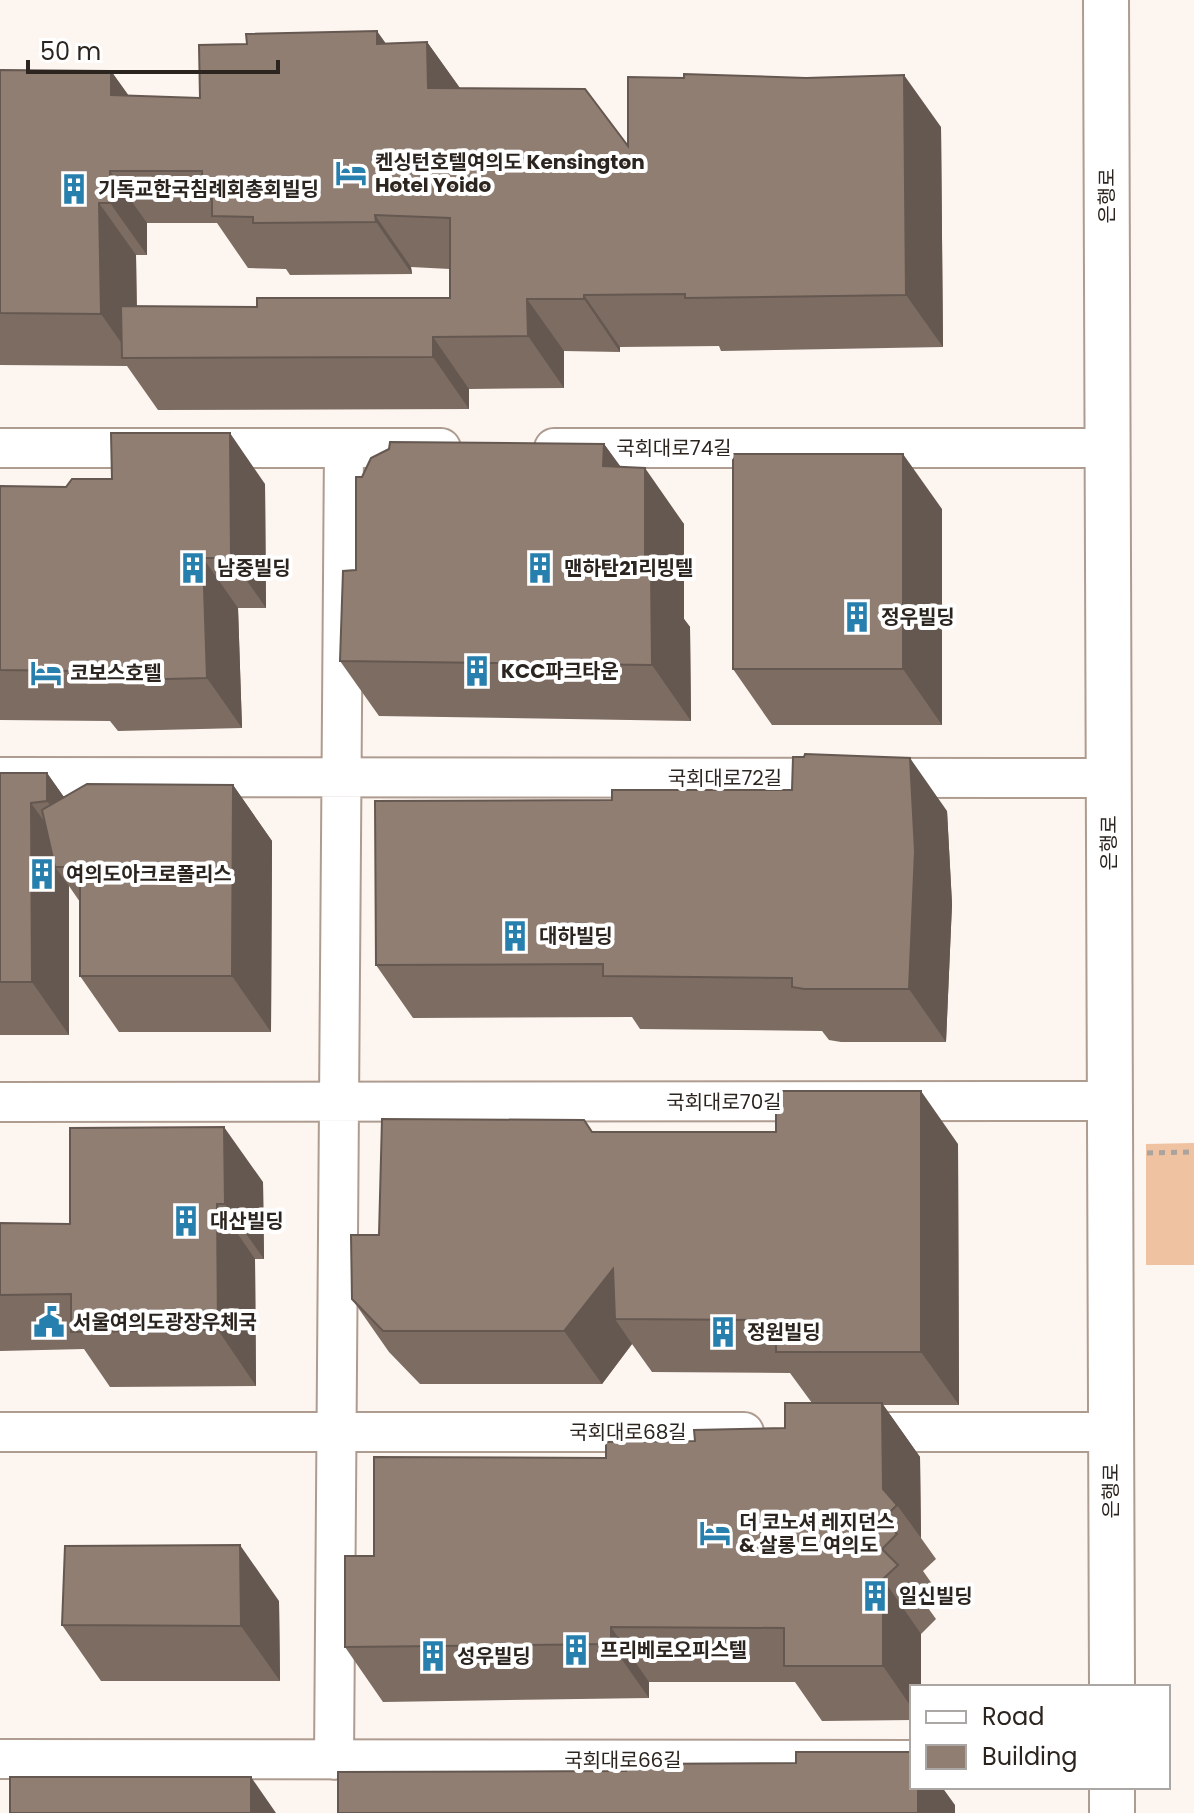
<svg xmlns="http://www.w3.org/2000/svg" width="1194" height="1813" viewBox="0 0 1194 1813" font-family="Poppins,'Noto Sans KR',sans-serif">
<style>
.green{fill:#efc2a2}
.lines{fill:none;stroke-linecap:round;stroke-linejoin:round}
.minor-casing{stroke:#af9c90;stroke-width:42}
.tertiary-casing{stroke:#af9c90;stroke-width:48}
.path{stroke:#aba39e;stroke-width:5;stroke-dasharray:6 6;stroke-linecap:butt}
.minor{stroke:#fff;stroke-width:38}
.tertiary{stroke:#fff;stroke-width:44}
.wall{fill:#7c6c62;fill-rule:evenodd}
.shaded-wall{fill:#655850}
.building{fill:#907e72;stroke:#655850;stroke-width:2}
.labels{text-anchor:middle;stroke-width:8;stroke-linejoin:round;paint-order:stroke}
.poi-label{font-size:20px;font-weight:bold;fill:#2b241f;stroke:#fff;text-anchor:start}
.street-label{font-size:20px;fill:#2b241f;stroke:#fff}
</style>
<rect width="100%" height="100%" fill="#fdf5f0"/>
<!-- green -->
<path class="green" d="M1194,1143V1265H1146V1144Z"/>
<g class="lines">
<defs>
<path id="minor" d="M0,448H441
M554,448H1107
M0,777L1109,778
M0,1102L1110,1101
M0,1432H744
M850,1432H1111
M0,1759L912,1760
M334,1760L344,448"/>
<path id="tertiary" d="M1106,0L1112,1687
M1112,1787V1813"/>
</defs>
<!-- minor casing -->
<use href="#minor" class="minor-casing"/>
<!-- tertiary casing -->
<use href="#tertiary" class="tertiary-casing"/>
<!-- path -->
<path class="path" d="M1147,1153L1194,1152"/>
<!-- minor -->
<use href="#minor" class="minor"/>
<!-- tertiary -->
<use href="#tertiary" class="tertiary"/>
</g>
<!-- wall -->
<path class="wall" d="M427,42L460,88L628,146L941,127L943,347L721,351L719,346L620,347V352L564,351V388L469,389V409L158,410L127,366L0,365V70L111,71L129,96L200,98L386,43ZM147,223H217L248,268L286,269L290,275L412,274L411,267L450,269V298L257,307H137L136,255H147Z
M604,444L621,467L684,524V619L690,627L691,721L379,716L340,661L356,570Z
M265,484L266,608H238L242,728L118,731L110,721L0,720V486L66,487Z
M942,509V725H772L733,669Z
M0,773H47L64,797L233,785L272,841L271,1032H119L80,976V902L69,886V1035H0Z
M947,811L952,904L946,1042H841L829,1040L822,1031L640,1029L632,1017L413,1018L376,965Z
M592,1132L958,1144L959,1405H883L920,1457L921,1538L936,1559L923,1571L935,1588L923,1601L936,1619L921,1634V1687H912V1720L822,1721L795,1682H649V1698L383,1702L345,1647L374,1556L606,1458L695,1441L785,1428L812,1403L790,1373L652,1372L632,1344L602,1384H420L389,1352L352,1299L379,1235Z
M263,1182L264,1259H255L256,1386L110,1387L84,1349L0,1351V1223L70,1224Z
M279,1601L280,1681H101L62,1625Z"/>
<!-- shaded-wall -->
<path class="shaded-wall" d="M377,31L414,83L377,44Z
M427,42L464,94L428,88Z
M111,71L148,123L111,95Z
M904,75L941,127L943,347L906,295Z
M110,171L147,223V255L110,203Z
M99,203L136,255L137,358H132L101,314Z
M375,215L411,267L412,274L376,222Z
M584,295L620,347V352L584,299Z
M527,299L564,351V388L528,336Z
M433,337L469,389V409L433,357Z
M230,433L265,484L266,608L231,558Z
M604,444L643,499L603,466Z
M903,454L942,509V725L903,669Z
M645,468L684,524V619L690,627L691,721L652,665L645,571Z
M203,558L238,608L242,728L207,678Z
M910,758L947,811L952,904L946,1042L909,989Z
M47,773L84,826L85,854L47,801Z
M233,785L272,841L271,1032L232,976Z
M31,803L69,856L55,867L69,886V1035L32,982Z
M921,1091L958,1144L959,1405L921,1352Z
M224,1127L263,1182L264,1259L225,1204Z
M217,1204L255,1259L256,1386L218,1330Z
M613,1269L615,1319L632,1344L602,1384L564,1331Z
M882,1403L920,1457L921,1538L897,1505L883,1489Z
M240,1545L279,1601L280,1681L241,1626Z
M883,1579L921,1634V1687H912V1708L883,1666Z
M611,1627L649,1682V1698L611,1644Z
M251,1777L276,1813H251Z
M918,1787H942L955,1805V1813H918Z"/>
<!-- building -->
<path class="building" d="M377,31V44L427,42L428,88L585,89L628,146V77L684,78V74L806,78L904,75L906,295L685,298V294L584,295V299H527L528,336L433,337V357L122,358L121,306L257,307V298H450V218L375,215L376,222L253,223V217L212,216V199L203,198L202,171H110V203H99L101,314L0,313V70L111,71V95L200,98L199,45L247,44L246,34Z
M111,433H230L231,558H203L207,678L82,681V671L0,670V486L66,487L72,479H112Z
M390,442L604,444L603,466L645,468V571H651L652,665L340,661L343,571L356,570V477H362L371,458L389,449Z
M733,454H903V669H733Z
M805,754L910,758L915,851L909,989H804L792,987V978L603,976V964L376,965L375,801L612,800V790H792L793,757H804Z
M0,773H47V801L31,803L32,982H0Z
M87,784L233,785L232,976H80V867H55L42,810Z
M776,1091H921V1352H776V1320L615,1319L613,1269L564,1331H383L352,1299L351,1235H379L382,1119L584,1120L592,1132H776Z
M224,1127L225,1204H217L218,1330L71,1332V1294L0,1295V1223L70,1224V1128Z
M785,1403H882L883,1489L897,1505L883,1519L897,1534L882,1549L898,1565L883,1579V1666H784V1628L611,1627V1644L345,1647V1556H374V1457L606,1458V1442L695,1441L694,1430L785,1428Z
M240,1545L241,1626L62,1625L65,1546Z
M796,1752H912V1787H918V1813H338V1772L626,1771V1764L796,1763Z
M10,1777H251V1813H10Z"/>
<!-- icons -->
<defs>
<symbol id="hotel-bare" viewBox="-9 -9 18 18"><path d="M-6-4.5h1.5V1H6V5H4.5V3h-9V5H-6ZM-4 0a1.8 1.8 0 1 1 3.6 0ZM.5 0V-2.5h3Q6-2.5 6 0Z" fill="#267fad" stroke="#fff" stroke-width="2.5" paint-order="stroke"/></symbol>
<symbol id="building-bare" viewBox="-9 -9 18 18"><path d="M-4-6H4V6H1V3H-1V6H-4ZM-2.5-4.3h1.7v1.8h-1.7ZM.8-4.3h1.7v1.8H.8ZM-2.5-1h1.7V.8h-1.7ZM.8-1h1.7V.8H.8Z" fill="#267fad" stroke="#fff" stroke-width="2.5" paint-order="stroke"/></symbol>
<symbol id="civic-bare" viewBox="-9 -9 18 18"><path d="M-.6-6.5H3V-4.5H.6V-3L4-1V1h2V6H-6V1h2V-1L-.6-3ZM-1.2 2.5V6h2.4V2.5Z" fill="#267fad" stroke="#fff" stroke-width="2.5" paint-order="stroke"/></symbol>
</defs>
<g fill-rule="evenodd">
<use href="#hotel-bare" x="329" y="151" width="44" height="44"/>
<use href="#building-bare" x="52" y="167" width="44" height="44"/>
<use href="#building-bare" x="171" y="546" width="44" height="44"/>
<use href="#building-bare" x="518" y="546" width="44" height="44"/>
<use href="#building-bare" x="835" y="595" width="44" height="44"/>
<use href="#building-bare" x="455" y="649" width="44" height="44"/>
<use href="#hotel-bare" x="24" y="651" width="44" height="44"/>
<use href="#building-bare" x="20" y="852" width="44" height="44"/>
<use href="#building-bare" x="493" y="914" width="44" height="44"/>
<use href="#building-bare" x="164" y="1199" width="44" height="44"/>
<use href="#civic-bare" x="27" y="1300" width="44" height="44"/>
<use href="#building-bare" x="701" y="1310" width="44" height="44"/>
<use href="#hotel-bare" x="693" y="1511" width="44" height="44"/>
<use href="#building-bare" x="853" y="1574" width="44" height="44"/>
<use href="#building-bare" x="554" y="1628" width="44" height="44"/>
<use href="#building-bare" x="411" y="1634" width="44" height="44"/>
</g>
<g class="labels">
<!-- poi labels -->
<g class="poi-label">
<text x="375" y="169">켄싱턴호텔여의도 Kensington<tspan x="375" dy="23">Hotel Yoido</tspan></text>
<text x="98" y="196">기독교한국침례회총회빌딩</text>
<text x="217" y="575">남중빌딩</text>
<text x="564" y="575">맨하탄21리빙텔</text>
<text x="881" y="624">정우빌딩</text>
<text x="501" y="678">KCC파크타운</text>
<text x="70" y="680">코보스호텔</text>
<text x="66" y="881">여의도아크로폴리스</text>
<text x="539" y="943">대하빌딩</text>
<text x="210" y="1228">대산빌딩</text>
<text x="73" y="1329">서울여의도광장우체국</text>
<text x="747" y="1339">정원빌딩</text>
<text x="739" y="1529">더 코노셔 레지던스<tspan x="739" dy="23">&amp; 살롱 드 여의도</tspan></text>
<text x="899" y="1603">일신빌딩</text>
<text x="600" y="1657">프리베로오피스텔</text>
<text x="457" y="1663">성우빌딩</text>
</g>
<!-- street labels -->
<g class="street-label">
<text transform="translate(1107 196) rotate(-90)" y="7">은행로</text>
<text x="674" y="455">국회대로74길</text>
<text x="725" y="785">국회대로72길</text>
<text transform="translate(1109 843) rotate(-90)" y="7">은행로</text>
<text x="724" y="1109">국회대로70길</text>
<text x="628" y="1439">국회대로68길</text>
<text transform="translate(1111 1491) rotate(-90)" y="7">은행로</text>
<text x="623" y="1767">국회대로66길</text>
</g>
</g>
<!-- legend -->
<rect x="910" y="1685" width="260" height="104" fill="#ffffff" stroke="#aaa7a5" stroke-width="2"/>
<rect x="926" y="1711" width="40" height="12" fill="#ffffff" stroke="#aaa7a5" stroke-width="2"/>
<text x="982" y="1725" font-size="24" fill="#2b241f">Road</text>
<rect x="926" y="1745" width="40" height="24" fill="#907e72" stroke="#aaa7a5" stroke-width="2"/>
<text x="982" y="1765" font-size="24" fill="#2b241f">Building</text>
<!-- scale -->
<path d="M28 60v12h250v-12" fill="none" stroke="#2b241f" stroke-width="4"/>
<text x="40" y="60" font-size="24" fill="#2b241f" stroke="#ffffff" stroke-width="6" paint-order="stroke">50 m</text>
</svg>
